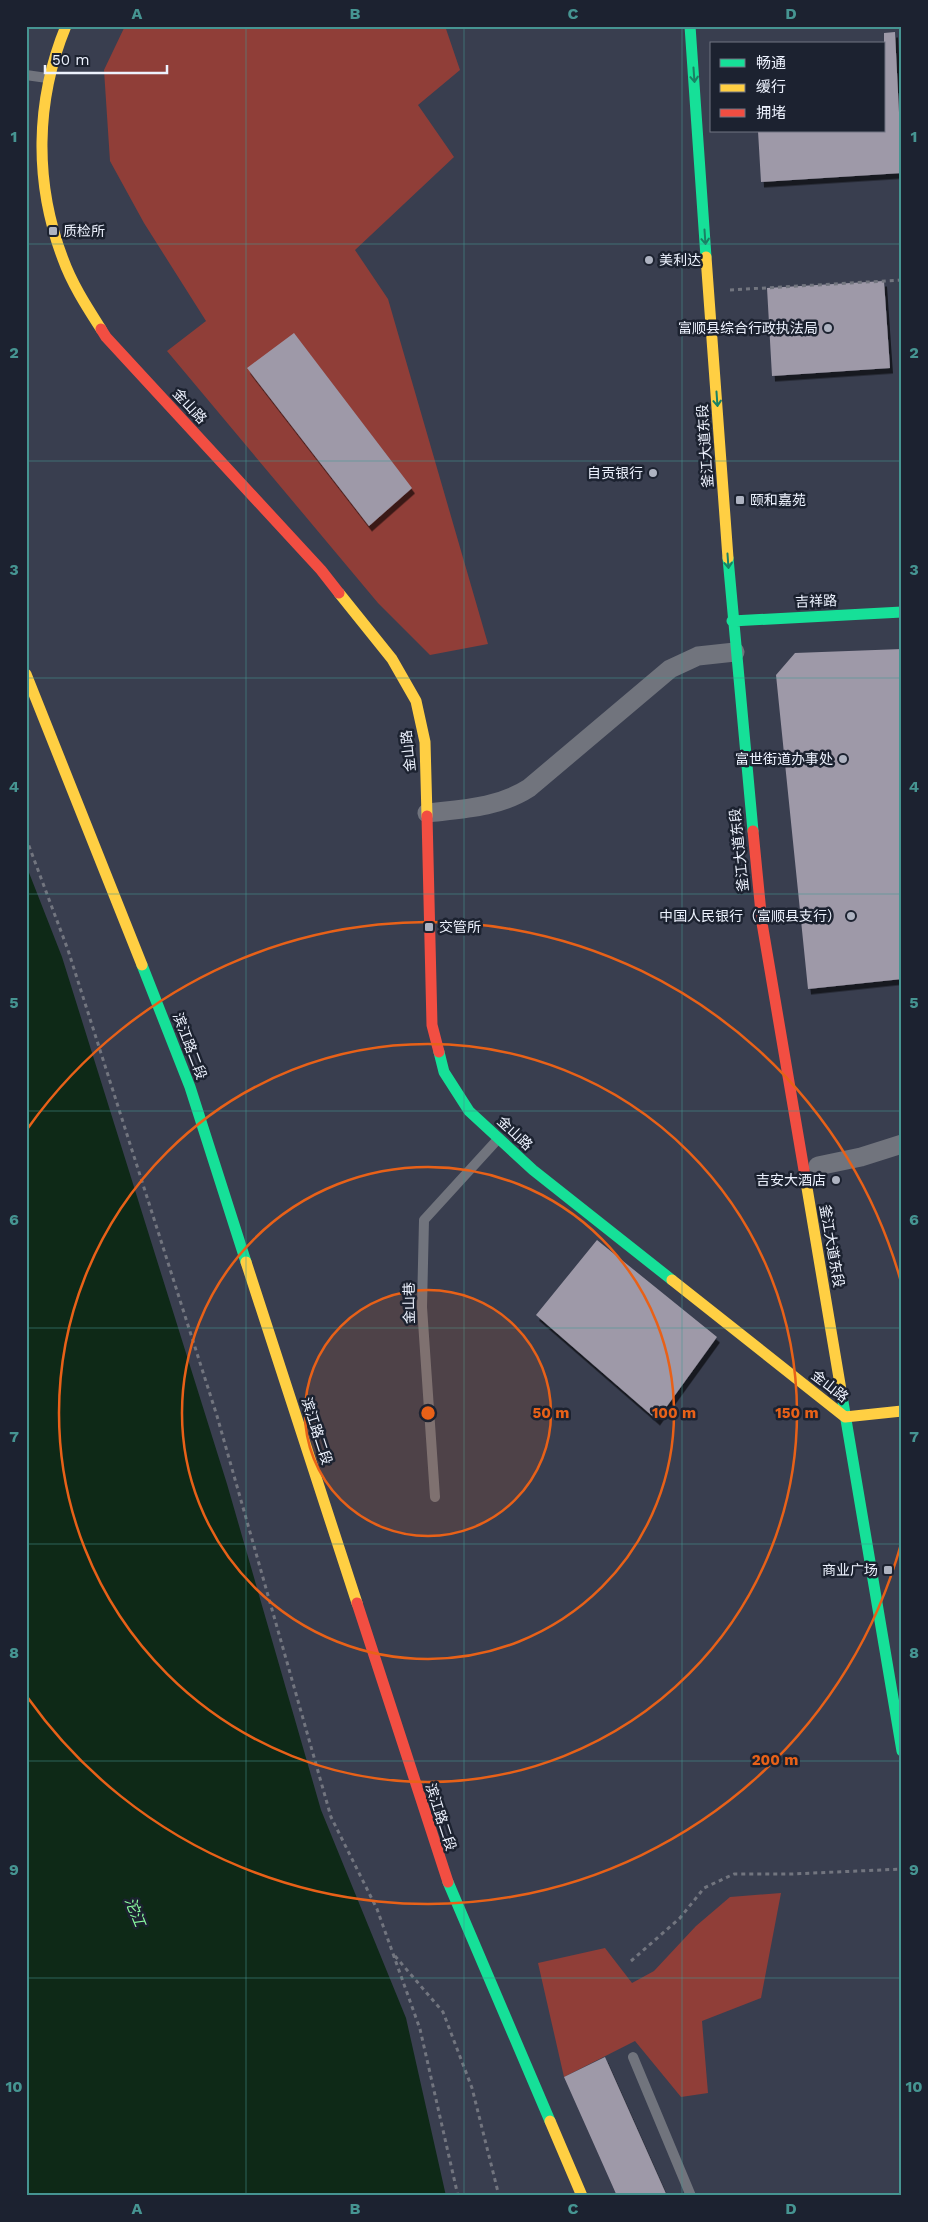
<svg xmlns="http://www.w3.org/2000/svg" width="928" height="2222" viewBox="0 0 928 2222" font-family="'Work Sans','Noto Sans SC',sans-serif">
<style>
.green{fill:#903e38}
.water{fill:#0e2917}
.building{fill:#9e99a8;filter:url(#shadow)}
.lines{fill:none;stroke-linecap:round;stroke-linejoin:round}
.path{stroke:#72757f;stroke-width:3;stroke-dasharray:4 4;stroke-linecap:butt}
.lane{stroke:#71747d;stroke-width:10}
.street{stroke:#71747d;stroke-width:19}
.fast{stroke:#16e098;stroke-width:11}
.slow{stroke:#ffcf43;stroke-width:11}
.jam{stroke:#f24e42;stroke-width:11}
.oneway{stroke:#198164}
.grid{fill:none;stroke:#469592;stroke-width:1;stroke-opacity:0.55}
.ring{fill:none;stroke:#e86118;stroke-width:2.5}
.poi-dot{fill:#aeb3c1;stroke:#1c2230;stroke-width:2}
.labels{text-anchor:middle;stroke-width:5;stroke-linejoin:round;paint-order:stroke}
.poi-label{font-size:14px;fill:#edf2fe;stroke:#1c2230;text-anchor:end}
.street-label{font-size:14px;fill:#edf2fe;stroke:#1c2230}
.water-label{font-size:15px;font-style:italic;fill:#8cffa2;stroke:#1c2230}
.centre{fill:#e86118;stroke:#1c2230;stroke-width:2.5}
.ring-label{font-size:15px;text-anchor:middle;font-weight:bold;fill:#e86118;stroke:#1c2230;stroke-width:5;stroke-linejoin:round;paint-order:stroke}
.neatline{fill:none;stroke:#469592;stroke-width:2}
.grid-label{font-size:16px;text-anchor:middle;font-weight:bold;fill:#469592}
</style>
<defs>
<filter id="shadow"><feDropShadow dx="3" dy="5.5" stdDeviation="0" flood-color="#0009"/></filter>
</defs>
<rect width="100%" height="100%" fill="#393e4f"/>
<!-- green -->
<path class="green" d="M125,26H445L460,70L418,105L454,157L355,250L388,299L488,644L430,655L378,603L167,351L206,321L144,223L110,161L104,70Z
M781,1893L761,1998L702,2021L708,2093L681,2097L635,2041L564,2077L538,1963L605,1948L632,1983L654,1971L696,1926L730,1897Z"/>
<!-- water -->
<path class="water" d="M26,865L62,957L227,1484L321,1810L406,2018L446,2196H26Z"/>
<!-- building -->
<path class="building" d="M895,32L902,173L761,182L758,131H884V33Z
M884,281L890,368L772,376L767,288Z
M294,333L412,488L369,526L247,368Z
M902,649V979L808,989L776,675L795,653Z
M597,1240L717,1337L657,1420L536,1315Z
M605,2057L667,2196H617L564,2077Z"/>
<g class="lines">
<!-- path -->
<path class="path" d="M730,290L902,280
M26,838L68,950L217,1416L331,1817L377,1909L420,2029L458,2196
M395,1956L443,2012L472,2088L499,2196
M631,1961L680,1918L704,1888L734,1874H792L902,1869"/>
<!-- lane -->
<path class="lane" d="M26,75L47,78
M435,1497L422,1307L424,1220L498,1139
M633,2057L691,2196"/>
<!-- street -->
<path class="street" d="M427,813C462,809 498,808 529,788L670,669L698,656L735,652
M818,1166L861,1157L902,1144"/>
<!-- fast -->
<path class="fast" d="M690,26L706,257
M728,558L753,831
M732,621L902,612
M142,965L190,1087L246,1262
M439,1052L444,1072L469,1111L533,1170L672,1280
M842,1396L902,1751
M448,1882L550,2121"/>
<!-- slow -->
<path class="slow" d="M66,26C35,101 34,183 63,259C72,284 87,307 101,329
M706,257L728,558
M339,593L392,659L416,701L425,742L427,816
M26,674L142,965
M805,1176L842,1396
M246,1262L357,1603
M672,1280L845,1417L902,1411
M550,2121L582,2196"/>
<!-- jam -->
<path class="jam" d="M101,329L106,337L321,570L339,593
M427,816L432,1025L439,1052
M753,831L762,923L805,1176
M357,1603L448,1882"/>
</g>
<!-- one-way arrows -->
<defs><path id="oneway-shaft" d="M-6 0H5M1.5-3L5.5 0L1.5 3" fill="none" stroke-width="1.6" stroke-linecap="round" stroke-linejoin="round" transform="scale(1.25)"/></defs>
<g class="oneway">
<use href="#oneway-shaft" transform="translate(694 75) rotate(86)"/>
<use href="#oneway-shaft" transform="translate(705 237) rotate(86)"/>
<use href="#oneway-shaft" transform="translate(717 399) rotate(86)"/>
<use href="#oneway-shaft" transform="translate(728 561) rotate(86)"/>
</g>
<!-- grid -->
<path class="grid" d="M246,26V2196M464,26V2196M682,26V2196M26,244H902M26,461H902M26,678H902M26,894H902M26,1111H902M26,1328H902M26,1544H902M26,1761H902M26,1978H902"/>
<!-- distance rings -->
<circle cx="428" cy="1413" r="123" fill="#e86118" fill-opacity=".12"/>
<g class="ring">
<circle cx="428" cy="1413" r="123"/>
<circle cx="428" cy="1413" r="246"/>
<circle cx="428" cy="1413" r="369"/>
<path d="M901 1544A491 491 0 0 1 28 1698M28 1128A491 491 0 0 1 901 1282"/>
</g>
<!-- markers -->
<g class="poi-dot">
<rect x="48" y="226" width="10" height="10" rx="2.5"/>
<circle cx="649" cy="260" r="5"/>
<circle cx="828" cy="328" r="5"/>
<circle cx="653" cy="473" r="5"/>
<rect x="735" y="495" width="10" height="10" rx="2.5"/>
<circle cx="843" cy="759" r="5"/>
<circle cx="851" cy="916" r="5"/>
<rect x="424" y="922" width="10" height="10" rx="2.5"/>
<circle cx="836" cy="1180" r="5"/>
<rect x="883" y="1565" width="10" height="10" rx="2.5"/>
</g>
<g class="labels">
<!-- poi labels -->
<g class="poi-label">
<text x="63" y="236" text-anchor="start">质检所</text>
<text x="659" y="265" text-anchor="start">美利达</text>
<text x="818" y="333">富顺县综合行政执法局</text>
<text x="643" y="478">自贡银行</text>
<text x="750" y="505" text-anchor="start">颐和嘉苑</text>
<text x="833" y="764">富世街道办事处</text>
<text x="841" y="921">中国人民银行（富顺县支行）</text>
<text x="439" y="932" text-anchor="start">交管所</text>
<text x="826" y="1185">吉安大酒店</text>
<text x="878" y="1575">商业广场</text>
</g>
<!-- street labels -->
<g class="street-label">
<text transform="translate(190 406) rotate(47)" y="5">金山路</text>
<text transform="translate(705 446) rotate(-94)" y="5">釜江大道东段</text>
<text transform="translate(816 601) rotate(-2)" y="5">吉祥路</text>
<text transform="translate(408 751) rotate(-96)" y="5">金山路</text>
<text transform="translate(739 850) rotate(-96)" y="5">釜江大道东段</text>
<text transform="translate(190 1046) rotate(69)" y="5">滨江路二段</text>
<text transform="translate(515 1133) rotate(43)" y="5">金山路</text>
<text transform="translate(832 1246) rotate(80)" y="5">釜江大道东段</text>
<text transform="translate(409 1303) rotate(-91)" y="5">金山巷</text>
<text transform="translate(830 1386) rotate(38)" y="5">金山路</text>
<text transform="translate(317 1431) rotate(72)" y="5">滨江路二段</text>
<text transform="translate(441 1817) rotate(72)" y="5">滨江路二段</text>
</g>
<!-- water labels -->
<g class="water-label">
<text transform="translate(135 1912) rotate(68)" y="5">沱江</text>
</g>
</g>
<circle cx="428" cy="1413" r="8" class="centre"/>
<g class="ring-label">
<text x="551" y="1418">50 m</text>
<text x="674" y="1418">100 m</text>
<text x="797" y="1418">150 m</text>
<text x="775" y="1765">200 m</text>
</g>
<!-- border -->
<rect width="928" height="2222" fill="none" stroke="#1c2230" stroke-width="55"/>
<!-- legend -->
<rect x="710" y="42" width="175" height="90" fill="#1c2230" stroke="#707582"/>
<rect x="720" y="59" width="25" height="8" fill="#16e098" stroke="#707582"/>
<text x="756" y="68" font-size="15" fill="#edf2fe">畅通</text>
<rect x="720" y="84" width="25" height="8" fill="#ffcf43" stroke="#707582"/>
<text x="756" y="92" font-size="15" fill="#edf2fe">缓行</text>
<rect x="720" y="109" width="25" height="8" fill="#f24e42" stroke="#707582"/>
<text x="756" y="118" font-size="15" fill="#edf2fe">拥堵</text>
<!-- scale -->
<path d="M45 65v8h122v-8" fill="none" stroke="#edf2fe" stroke-width="2.5"/>
<text x="52" y="65" font-size="15" fill="#edf2fe" stroke="#1c2230" stroke-width="4" paint-order="stroke">50 m</text>
<rect x="28" y="28" width="872" height="2166" class="neatline"/>
<g class="grid-label">
<text x="137" y="19">A</text>
<text x="355" y="19">B</text>
<text x="573" y="19">C</text>
<text x="791" y="19">D</text>
<text x="14" y="142">1</text>
<text x="914" y="142">1</text>
<text x="14" y="358">2</text>
<text x="914" y="358">2</text>
<text x="14" y="575">3</text>
<text x="914" y="575">3</text>
<text x="14" y="792">4</text>
<text x="914" y="792">4</text>
<text x="14" y="1008">5</text>
<text x="914" y="1008">5</text>
<text x="14" y="1225">6</text>
<text x="914" y="1225">6</text>
<text x="14" y="1442">7</text>
<text x="914" y="1442">7</text>
<text x="14" y="1658">8</text>
<text x="914" y="1658">8</text>
<text x="14" y="1875">9</text>
<text x="914" y="1875">9</text>
<text x="14" y="2092">10</text>
<text x="914" y="2092">10</text>
<text x="137" y="2214">A</text>
<text x="355" y="2214">B</text>
<text x="573" y="2214">C</text>
<text x="791" y="2214">D</text>
</g>
</svg>
